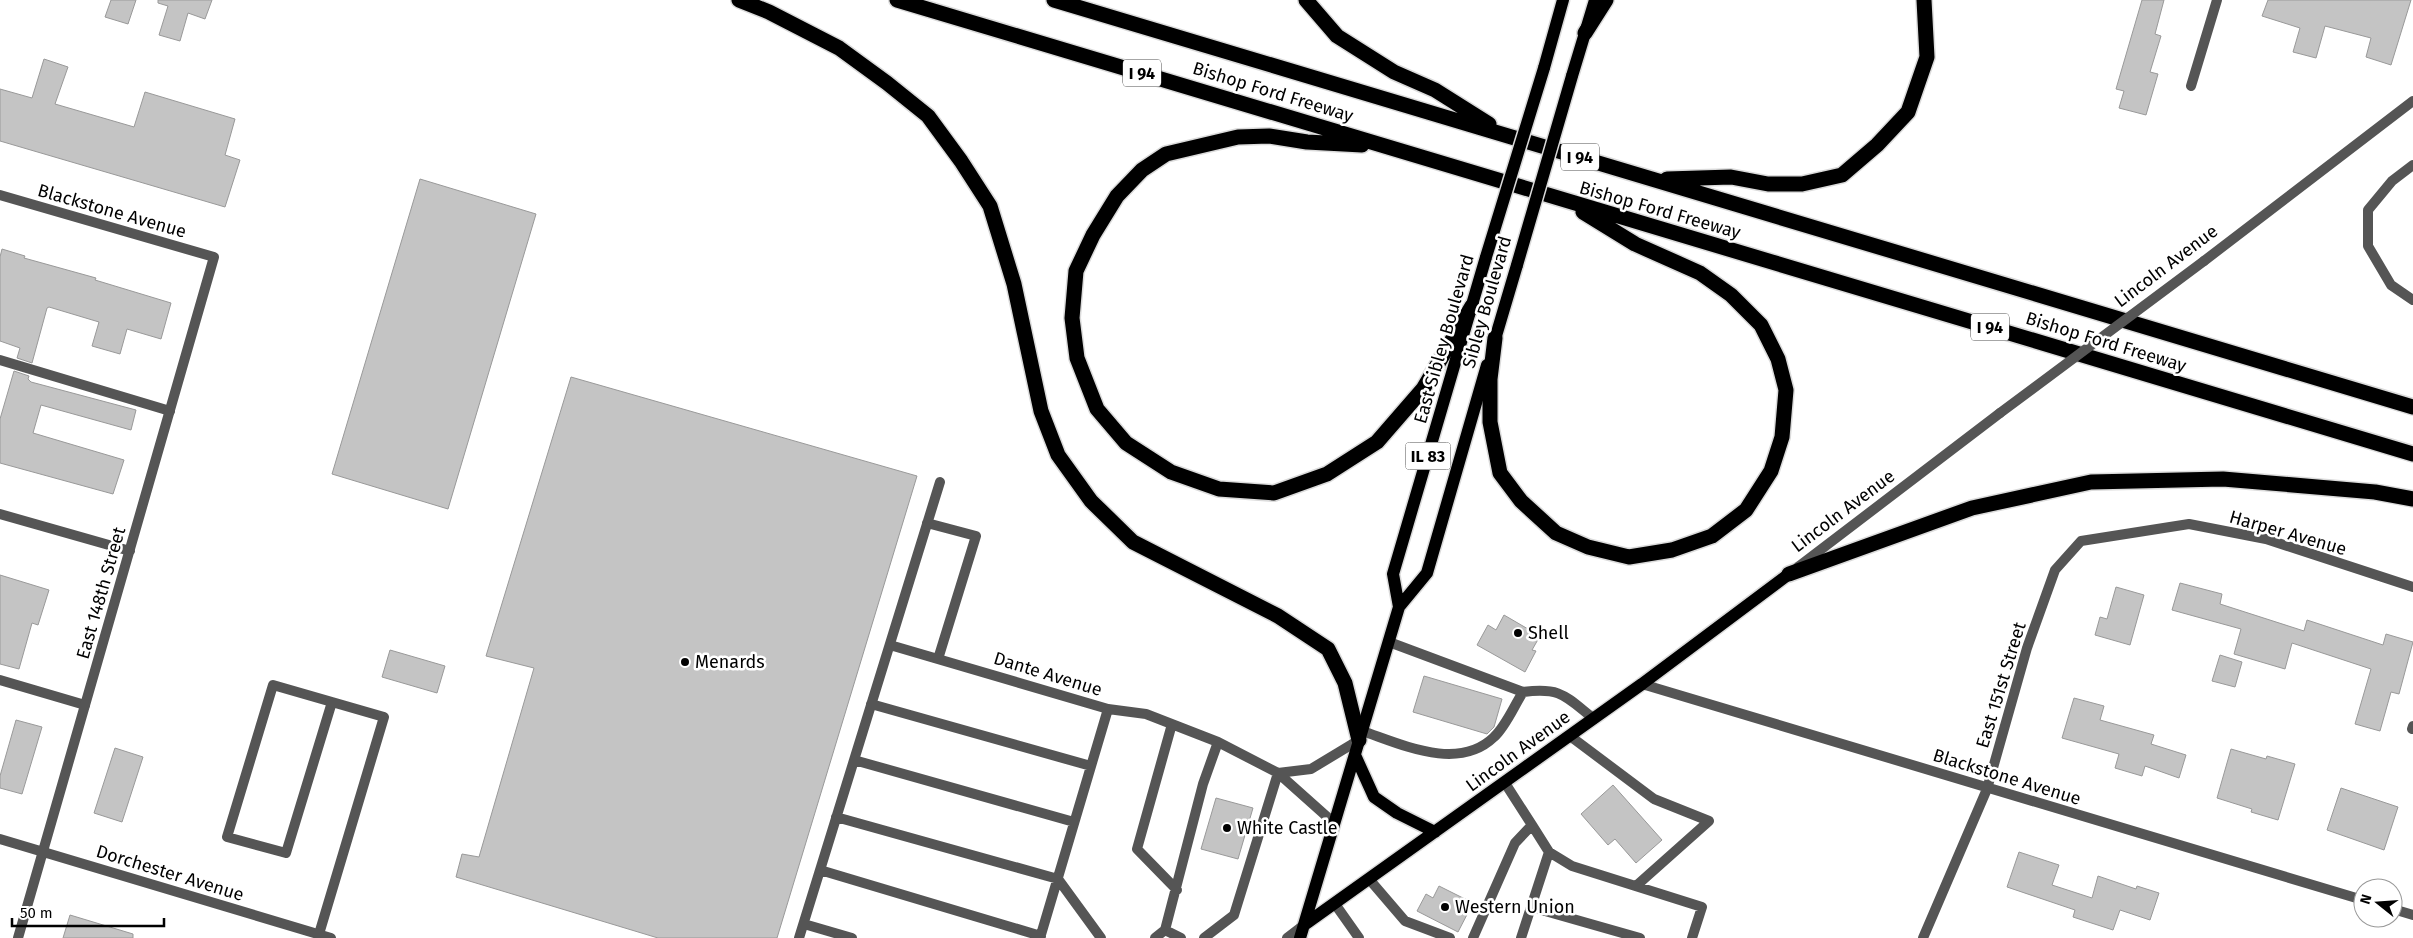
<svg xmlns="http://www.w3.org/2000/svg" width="2413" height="938" viewBox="0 0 2413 938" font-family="'Fira Sans',sans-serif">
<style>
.building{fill:#c4c4c4;stroke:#999}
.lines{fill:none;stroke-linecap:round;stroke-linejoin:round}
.primary-casing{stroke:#dbdbdb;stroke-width:15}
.motorway-casing{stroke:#dbdbdb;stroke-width:18}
.service{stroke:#555;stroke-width:10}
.minor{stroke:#555;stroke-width:10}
.tertiary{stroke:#555;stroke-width:10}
.primary{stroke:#000;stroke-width:12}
.motorway{stroke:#000;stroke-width:15}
.primary-bridge-casing{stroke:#dbdbdb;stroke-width:15;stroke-linecap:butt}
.tertiary-bridge{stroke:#555;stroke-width:10}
.primary-bridge{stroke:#000;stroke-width:12}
.poi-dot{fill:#000;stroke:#fff;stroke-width:2}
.labels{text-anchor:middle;stroke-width:5;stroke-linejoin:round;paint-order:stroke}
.shield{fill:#fff;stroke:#4c4c4c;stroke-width:1}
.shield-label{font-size:16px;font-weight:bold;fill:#000}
.street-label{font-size:18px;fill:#000;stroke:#fff}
.poi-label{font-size:18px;fill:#000;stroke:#fff;text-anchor:start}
</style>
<rect width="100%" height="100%" fill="#fff"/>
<!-- building -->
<path class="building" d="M111,0H136L128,24L105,17Z
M158,0H212L205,19L188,13L180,41L159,35L168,6L158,3Z
M2142,0H2164L2155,34L2161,36L2150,72L2158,74L2146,115L2119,108L2124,91L2116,89Z
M2268,0H2411L2391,65L2366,57L2371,38L2325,26L2316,58L2293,52L2300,28L2262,16Z
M44,59L68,67L55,104L134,127L145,92L235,119L225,155L240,160L225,207L0,141V89L32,98Z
M420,179L536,214L448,509L332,474Z
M2,249L25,256L24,258L96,278L95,280L171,303L161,339L127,329L120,354L92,346L99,322L49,307L47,308L32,363L17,358L20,348L0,341V257Z
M14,371L29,376L28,379L31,382L136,410L131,430L41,405L33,433L124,460L113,494L0,463V419Z
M571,377L917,476L777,938H658L456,877L462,854L479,857L534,668L486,656Z
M0,575L49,590L38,625L32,623L19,669L0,664Z
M2180,583L2222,594L2220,604L2304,631L2307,620L2383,645L2386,634L2413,642L2399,694L2391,692L2380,731L2355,724L2371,669L2292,643L2285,669L2234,654L2241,629L2172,610Z
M2116,587L2144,595L2130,645L2095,635L2100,617L2107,619Z
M1504,615L1540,636L1532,650L1536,651L1525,672L1477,645L1488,625L1496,630Z
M390,650L445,666L437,693L382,677Z
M2220,655L2242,662L2235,687L2212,681Z
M1424,676L1502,699L1494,727L1487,734L1413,712Z
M2074,698L2104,706L2100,720L2154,735L2151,744L2186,755L2179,778L2145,766L2142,776L2115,768L2119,754L2062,738Z
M16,720L42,727L22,794L0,788V776Z
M115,748L143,757L122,822L94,813Z
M2231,749L2266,759L2267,756L2295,764L2278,820L2251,812L2252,809L2217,798Z
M1613,785L1662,840L1636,863L1615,839L1608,845L1581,814Z
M2341,788L2398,807L2384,850L2327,830Z
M1216,798L1253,808L1238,859L1201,849Z
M2019,852L2059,865L2052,885L2092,898L2098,876L2136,889L2137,886L2159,893L2150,920L2120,910L2113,930L2073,917L2075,910L2007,887Z
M1439,886L1473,903L1458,932L1417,911L1426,894L1433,898Z
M70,915L133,934V938H63Z"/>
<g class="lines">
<defs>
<path id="primary" d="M1544,68L1563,0
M1572,76L1595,0
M1493,346L1517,265
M1399,607L1427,573L1487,365
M1355,755L1374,797L1397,813L1435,832
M1304,925L1642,684L1789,574
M1300,938L1399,607L1393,574L1486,257"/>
<path id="motorway" d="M739,0L769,12L839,48L887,83L928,116L961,161L990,206L1014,284L1041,411L1058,455L1091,501L1133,542L1278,616L1328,649L1345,683L1359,740
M897,0L2413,454
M1054,0L2413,407
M1306,0L1337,36L1394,72L1435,90L1489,124
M1585,33L1606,0
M1362,145L1307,142L1269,136L1238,137L1166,154L1142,170L1117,196L1093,235L1076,271L1072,318L1077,358L1097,409L1126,443L1171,472L1219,489L1274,493L1327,474L1377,442L1423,389L1472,306
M1667,179L1731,177L1768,184H1802L1842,175L1877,145L1908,112L1927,57L1924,0
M1495,338L1490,379V422L1500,473L1521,501L1556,533L1588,547L1629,557L1672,550L1712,536L1746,510L1771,471L1782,437L1786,390L1778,359L1761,325L1731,295L1700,273L1635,244L1583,212
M1789,574L1972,508L2091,482L2223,479L2375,492L2413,499"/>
</defs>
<!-- primary casing -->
<use href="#primary" class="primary-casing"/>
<!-- motorway casing -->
<use href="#motorway" class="motorway-casing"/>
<!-- service -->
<path class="service" d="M0,360L170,411
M927,523L976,536L938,659
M1389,642L1523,692C1561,687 1565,696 1594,719
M890,645L1108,709L1146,714L1218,742L1278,773L1334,823
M0,680L85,705
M871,704L1091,766
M1172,724L1137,849L1177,890
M2412,729L2413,726
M1362,731C1401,744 1458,772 1494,737C1506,726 1514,706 1523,692
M1570,736L1654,799L1709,821L1636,886
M854,760L1074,822
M1278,773L1311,769L1359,740
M836,817L1058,879
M1549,852L1572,866L1702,907L1692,938
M820,870L1041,936
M1058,879L1101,938
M1369,879L1405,921L1450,938
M1335,904L1359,938
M1531,907L1640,938
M804,924L852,938
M1165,930L1181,938
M319,934L384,717L273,685L227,837L286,853L332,702
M799,938L940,482
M1040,938L1108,709
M1155,938L1165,930L1203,784L1218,742
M1204,938L1234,915L1278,773
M1473,938L1515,843L1532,825L1505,783
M1521,938L1549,852L1532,825"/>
<!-- minor -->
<path class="minor" d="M2191,86L2217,0
M2413,165L2392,181L2368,210V246L2391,285L2413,300
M0,195L214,257L18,938
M0,514L130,551
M1642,684L2363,900
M0,839L331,938
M2393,909L2413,915
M1923,938L1987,789L2027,648L2055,570L2081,541L2189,524L2266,539L2413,587"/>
<!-- tertiary -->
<path class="tertiary" d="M2204,261L2413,101
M1798,567L2000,413
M1287,938L1304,925"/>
<!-- primary -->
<use href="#primary" class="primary"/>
<!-- motorway -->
<use href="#motorway" class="motorway"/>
<defs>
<path id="primary-bridge" d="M1486,257L1544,68
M1517,265L1572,76"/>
</defs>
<!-- primary-bridge casing -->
<use href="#primary-bridge" class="primary-bridge-casing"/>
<!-- tertiary-bridge -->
<path class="tertiary-bridge" d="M2000,413L2204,261"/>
<!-- primary-bridge -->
<use href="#primary-bridge" class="primary-bridge"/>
</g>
<!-- markers -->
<g class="poi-dot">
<circle cx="1518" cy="633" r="5"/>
<circle cx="685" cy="662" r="5"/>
<circle cx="1227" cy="828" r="5"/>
<circle cx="1445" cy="907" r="5"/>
</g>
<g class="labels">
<!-- shield labels -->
<g class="shield">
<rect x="1123" y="59.5" width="38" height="27" rx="4"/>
<rect x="1561" y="143.5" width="38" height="27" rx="4"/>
<rect x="1971" y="313.5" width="38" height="27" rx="4"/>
<rect x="1405.5" y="442.5" width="45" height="27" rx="4"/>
</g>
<g class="shield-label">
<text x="1142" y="79">I 94</text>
<text x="1580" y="163">I 94</text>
<text x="1990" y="333">I 94</text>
<text x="1428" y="462">IL 83</text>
</g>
<!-- street labels -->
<g class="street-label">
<text transform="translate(1273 92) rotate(17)" y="6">Bishop Ford Freeway</text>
<text transform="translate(1660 210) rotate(16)" y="6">Bishop Ford Freeway</text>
<text transform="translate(112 211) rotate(16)" y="6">Blackstone Avenue</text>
<text transform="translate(2166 266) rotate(-37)" y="6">Lincoln Avenue</text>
<text transform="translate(1487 302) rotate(-74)" y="6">Sibley Boulevard</text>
<text transform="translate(1444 339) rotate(-74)" y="6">East Sibley Boulevard</text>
<text transform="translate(2106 342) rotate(17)" y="6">Bishop Ford Freeway</text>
<text transform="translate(1843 511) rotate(-37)" y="6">Lincoln Avenue</text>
<text transform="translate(2288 533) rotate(16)" y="6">Harper Avenue</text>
<text transform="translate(101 593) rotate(-74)" y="6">East 148th Street</text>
<text transform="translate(1048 674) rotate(17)" y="6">Dante Avenue</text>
<text transform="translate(2001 685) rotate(-73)" y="6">East 151st Street</text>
<text transform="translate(1518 751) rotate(-36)" y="6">Lincoln Avenue</text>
<text transform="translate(2007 777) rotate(17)" y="6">Blackstone Avenue</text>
<text transform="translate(170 873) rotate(17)" y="6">Dorchester Avenue</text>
</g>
<!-- poi labels -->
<g class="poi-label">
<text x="1528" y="639">Shell</text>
<text x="695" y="668">Menards</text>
<text x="1237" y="834">White Castle</text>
<text x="1455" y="913">Western Union</text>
</g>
</g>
<!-- north arrow -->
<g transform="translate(2378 903) rotate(287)"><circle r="24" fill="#ffffff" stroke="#999999"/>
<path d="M0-4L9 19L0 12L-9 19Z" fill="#000000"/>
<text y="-8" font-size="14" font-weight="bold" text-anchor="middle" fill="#000000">N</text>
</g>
<!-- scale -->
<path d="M12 918v8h152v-8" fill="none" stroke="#000000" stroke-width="2.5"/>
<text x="20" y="918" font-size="15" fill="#000000" stroke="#ffffff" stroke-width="4" paint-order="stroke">50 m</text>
</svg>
